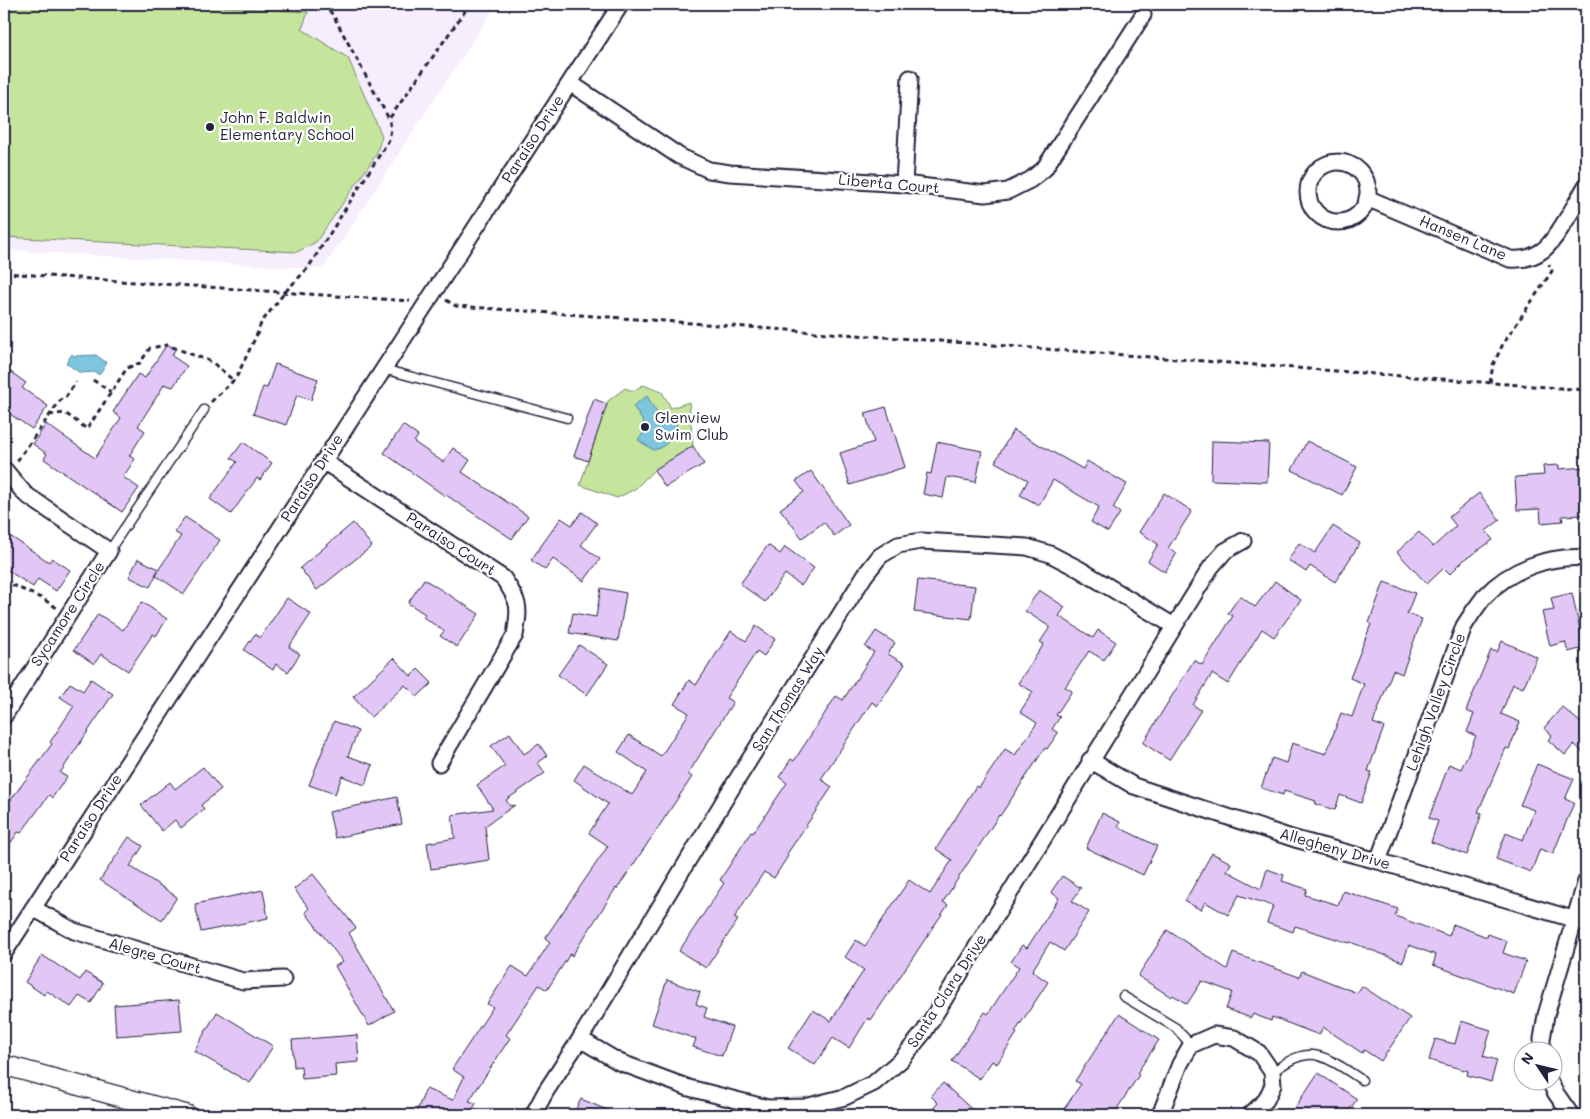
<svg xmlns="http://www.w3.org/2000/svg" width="1590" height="1119" viewBox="0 0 1590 1119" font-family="Mali,sans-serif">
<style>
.built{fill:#f6eefc}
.green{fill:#c5e59d;stroke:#74846c}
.water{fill:#7dc6de;stroke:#59849d}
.building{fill:#e2c7f6;stroke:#22223b}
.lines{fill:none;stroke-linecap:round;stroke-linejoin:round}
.service-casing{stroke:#22223b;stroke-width:11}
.minor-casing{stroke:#22223b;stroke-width:19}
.tertiary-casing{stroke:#22223b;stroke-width:22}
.path{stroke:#22223b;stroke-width:3;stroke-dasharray:5 4;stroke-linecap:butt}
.service{stroke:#fff;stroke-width:8}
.minor{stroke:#fff;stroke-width:15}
.tertiary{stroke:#fff;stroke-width:19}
.poi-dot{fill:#22223b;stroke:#fff;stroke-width:2}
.labels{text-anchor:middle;stroke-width:4.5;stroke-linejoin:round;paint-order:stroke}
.poi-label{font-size:15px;fill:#22223b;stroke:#fff;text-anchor:start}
.street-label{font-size:15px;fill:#22223b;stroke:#fff}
</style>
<rect width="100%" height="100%" fill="#fff"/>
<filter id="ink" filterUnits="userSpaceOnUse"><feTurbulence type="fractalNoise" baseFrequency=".02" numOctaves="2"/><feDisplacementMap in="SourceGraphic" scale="10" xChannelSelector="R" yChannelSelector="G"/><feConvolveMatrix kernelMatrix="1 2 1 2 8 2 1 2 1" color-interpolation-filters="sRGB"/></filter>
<g filter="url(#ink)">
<!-- built -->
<path class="built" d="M4,4H497L323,269L4,250Z"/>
<!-- green -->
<path class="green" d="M4,4H177L308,12L302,29L348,58L382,136L376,155L316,242L297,252L4,237Z
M643,385L662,392L671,408L689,402L693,446L654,470L635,489L617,498L580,485L608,401L625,388L633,391Z"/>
<!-- water -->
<path class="water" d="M72,354L74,356L96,355L107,363L99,375L95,372L80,373L66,363Z
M647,396L661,420L676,418L677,434L661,448L653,450L638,440L647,428L633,406Z"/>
<!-- building -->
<path class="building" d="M167,344L175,349L172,356L187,366L173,387L163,384L164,385L138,426L145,431L129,456L135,459L123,477L139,488L122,512L44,459L47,454L33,444L46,424L95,458L121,418L113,412L138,374L145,378Z
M275,364L318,379L311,400L297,395L286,425L253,414L263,387L267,388Z
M4,367L26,383L22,388L48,406L32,429L4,410Z
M594,399L607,404L588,461L574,456Z
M886,407L905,467L850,485L840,453L874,442L865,413Z
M403,425L418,436L414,442L443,462L453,448L470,460L462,472L528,516L512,539L446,495L445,496L384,453Z
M1013,430L1083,469L1087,461L1127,484L1113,508L1120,513L1108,532L1091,522L1099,507L1053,480L1039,505L1020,495L1028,480L995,462Z
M1212,441L1269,443L1267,482L1211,480Z
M1307,441L1357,467L1342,495L1292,470Z
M243,442L272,463L260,480L257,478L231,514L210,499L237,462L231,458Z
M937,442L982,451L976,482L947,477L943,498L923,494L927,473L931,474Z
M693,446L704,464L665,487L654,470Z
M1559,465V469L1586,467V515L1562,516L1563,521L1541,523L1540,509L1517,510L1515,477L1544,475L1543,466Z
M811,471L849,525L834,536L824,522L802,538L780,509L804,492L796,481Z
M1164,493L1192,511L1168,548L1177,553L1165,572L1148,561L1158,544L1139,532Z
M1479,493L1500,520L1486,531L1493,540L1464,560L1450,574L1444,568L1427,584L1397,552L1419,532L1433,547L1456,526L1449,517Z
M582,512L597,523L581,545L600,559L584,581L553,559L545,570L531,560L561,518L572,525Z
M185,517L220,540L184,594L155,575L181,536L174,532Z
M353,523L372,546L317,590L300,568Z
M1333,526L1360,543L1335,582L1310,566L1306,572L1288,560L1299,543L1315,553Z
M4,532L49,562L52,558L70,570L56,591L38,579L33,587L4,568Z
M768,545L780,554L785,547L814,568L801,586L785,574L765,602L740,584Z
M138,559L159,569L150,587L129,577Z
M424,579L479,614L457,647L440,636L444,631L423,617L425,614L408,603Z
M918,580L975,586L971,619L914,612Z
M1275,581L1301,600L1274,637L1262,629L1228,684L1212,674L1193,705L1201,710L1169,760L1143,743L1194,660L1202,665L1233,616L1228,613L1240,596L1255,607Z
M1384,582L1415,593L1407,614L1422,619L1402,674L1393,670L1373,723L1384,727L1368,771L1372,772L1361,803L1340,795L1335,810L1315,804L1316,801L1284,791L1283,795L1261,788L1272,758L1286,763L1292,743L1326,754L1341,713L1352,717L1364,684L1350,678L1371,624L1369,623Z
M601,588L626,593L618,641L569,633L573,613L596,617Z
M1039,590L1065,607L1059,616L1093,638L1098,630L1116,642L1104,660L1089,651L1065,687L1072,691L1056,715L1060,717L1052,729L1058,733L1047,749L1045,748L1000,816L999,815L943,902L948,905L871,1020L868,1018L849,1048L833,1038L815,1065L788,1048L813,1010L831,1021L864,970L845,957L856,940L865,946L909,880L930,894L952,860L936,849L976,786L979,788L1005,749L1015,755L1037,723L1020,712L1033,692L1018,683L1044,644L1040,642L1050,627L1025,611Z
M1572,593L1584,648L1568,652L1565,642L1550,646L1542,612L1554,610L1551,598Z
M287,598L311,614L289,647L300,654L288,672L276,664L273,670L244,650L255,634L260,638Z
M142,602L167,619L156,636L153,634L128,671L101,654L94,664L74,650L98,614L123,630Z
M756,626L775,639L764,656L757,651L726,698L733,702L688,774L692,777L617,889L616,888L572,956L570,954L547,990L539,985L506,1035L510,1038L469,1101L476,1103L473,1109L486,1115H415L426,1089L453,1100L464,1077L452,1069L493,1007L487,1004L512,966L528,976L550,942L545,938L608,846L589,833L608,804L574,780L584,764L632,795L647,772L618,752L629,735L661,756L689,713L674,704L689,680L696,685L731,631L746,641Z
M876,631L895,643L888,654L905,664L878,706L872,702L821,779L832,787L787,854L788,856L774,878L764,872L734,918L738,920L706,968L679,951L724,883L720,880L751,832L753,833L787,783L779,777L791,759L794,761L836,696L843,700L874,652L865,647Z
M1502,641L1537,657L1523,688L1513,684L1501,714L1520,722L1509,749L1506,748L1478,812L1482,813L1467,855L1431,842L1438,821L1429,818L1449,764L1461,769L1476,736L1467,732L1474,714L1466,711L1491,650L1497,652Z
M579,645L608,664L587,695L558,675Z
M394,658L411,676L418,669L432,683L417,697L405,685L371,717L353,697Z
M91,679L113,694L60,773L67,777L52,798L49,795L21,833L18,832L4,853V809L52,744L50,742L74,706L60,697L70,683L83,691Z
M1562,707L1586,727V755L1574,744L1565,755L1548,740L1552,735L1544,728Z
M334,721L358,731L348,756L373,765L365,785L342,776L335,794L309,785Z
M510,733L524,754L539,744L547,756L538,763L545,773L506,800L510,806L515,805L485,826L489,860L431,869L427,843L455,838L452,815L493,809L477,785L505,766L491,746Z
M1537,764L1574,779L1565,799L1574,803L1553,854L1540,849L1531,872L1496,859L1506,833L1523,840L1534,810L1520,805Z
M203,767L221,789L201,805L204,809L181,828L175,820L162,831L141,805L170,782L175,789Z
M397,797L402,824L335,838L329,812Z
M1102,813L1120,822L1118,827L1157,846L1143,875L1086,848Z
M129,837L143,846L130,866L177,897L162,920L100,880Z
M1212,853L1231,863L1227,871L1261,889L1267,869L1284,875L1282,881L1307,889L1305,895L1338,905L1343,891L1398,909L1395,916L1449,936L1453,924L1487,937L1488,934L1507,941L1503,953L1526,961L1514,994L1433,965L1436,955L1409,945L1403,962L1350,942L1349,943L1295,926L1293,932L1267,923L1273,906L1239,895L1228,915L1205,902L1201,910L1185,901Z
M313,874L356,928L349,933L394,1011L369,1026L335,966L343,962L305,912L309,908L294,889Z
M1062,876L1081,888L1072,901L1089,912L1064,951L1050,942L1032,971L1048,982L1015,1032L1017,1033L997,1064L992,1061L980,1079L952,1061L985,1012L988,1014L1019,967L1011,962L1022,945L1027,948L1059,898L1051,892Z
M263,890L268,918L201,932L195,904Z
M1167,930L1227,969L1233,953L1299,977L1302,971L1357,993L1362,986L1410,1018L1381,1061L1364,1050L1362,1053L1323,1027L1319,1035L1272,1017L1271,1021L1253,1014L1251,1018L1226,1009L1232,992L1202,981L1187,1004L1173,995L1171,997L1138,976Z
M42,955L80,980L85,972L103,983L91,1003L79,996L71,1007L47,991L44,995L25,982Z
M667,980L700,992L696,1004L707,1008L704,1017L732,1027L722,1056L693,1047L696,1039L652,1024Z
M179,1000L182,1031L116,1036L114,1005Z
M217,1012L273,1046L250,1083L194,1051Z
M1119,1014L1159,1040L1137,1073L1139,1075L1113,1115H1060L1081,1084L1075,1081Z
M1461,1021L1491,1030L1483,1056L1497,1060L1491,1082L1467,1075L1468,1071L1429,1060L1435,1039L1455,1044Z
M357,1035L359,1062L335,1064L336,1076L302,1079L301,1066L294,1067L292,1040Z
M1318,1073L1357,1099L1346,1115H1290Z
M943,1083L978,1115H927L938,1103L931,1096Z
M581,1099L619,1115H573Z"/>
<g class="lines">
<defs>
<path id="service" d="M383,369L567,418
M109,551L204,410
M1123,996L1176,1028L1191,1045
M1272,1072C1283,1065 1294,1056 1308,1055C1324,1053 1348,1071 1362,1080"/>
<path id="minor" d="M570,83L679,156L709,170L730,173L904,184L985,194L1008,191L1030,180L1044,169L1143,15
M1308 192a30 30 0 1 1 60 0a30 30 0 1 1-60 0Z
M904,184L910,78
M1367,198L1510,259C1522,260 1533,258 1543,250C1556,241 1577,201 1586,186
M323,461L503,578C520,602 520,607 515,635L439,763
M4,469L25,494L109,551L4,716
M1090,760L1134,786L1295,839L1378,861L1586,923
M1378,861L1464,626C1470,616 1477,606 1484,597C1510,569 1549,555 1586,558
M33,908L74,931L243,981L283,979
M4,953L621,4
M580,1039L619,1062L689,1088L768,1108L805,1107L845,1097L874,1083L901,1060L924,1032L1211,567L1225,551L1243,541
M1542,1052V1039L1546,1015L1586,881
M1550,1082L1555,1092L1571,1115
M533,1115L546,1091L580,1039L728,794L865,575L880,556L898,545L921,541L1027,547L1050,554L1079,569L1174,626
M1160,1115L1180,1064L1191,1045L1214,1035L1234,1038L1259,1053L1272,1072L1273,1085L1266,1100L1250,1115"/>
<path id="tertiary" d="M4,1065L187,1115"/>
</defs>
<!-- service casing -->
<use href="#service" class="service-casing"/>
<!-- minor casing -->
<use href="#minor" class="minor-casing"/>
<!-- tertiary casing -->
<use href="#tertiary" class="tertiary-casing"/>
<!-- path -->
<path class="path" d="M323,4L333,15L389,119
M4,273L410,301
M446,300L456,306L940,341L1586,390
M93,380L111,392
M1490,383L1493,365L1503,344L1552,271L1549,264
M211,402L236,378L258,332L261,323L285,292L308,268L389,140L391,129L389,119L470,4
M49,415L65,413L87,429L127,368L140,363L150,348L167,345L212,362L233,380
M17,461L62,398L66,397L76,382
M4,581L43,599L57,608"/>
<!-- service -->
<use href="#service" class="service"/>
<!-- minor -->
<use href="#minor" class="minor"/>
<!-- tertiary -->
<use href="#tertiary" class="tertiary"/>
</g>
</g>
<!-- markers -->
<g class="poi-dot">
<circle cx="210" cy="127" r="5"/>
<circle cx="645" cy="427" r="5"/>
</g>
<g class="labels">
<!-- poi labels -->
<g class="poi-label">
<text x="220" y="123">John F. Baldwin<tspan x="220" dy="17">Elementary School</tspan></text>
<text x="655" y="423">Glenview<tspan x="655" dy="17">Swim Club</tspan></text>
</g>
<!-- street labels -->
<g class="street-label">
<text transform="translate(533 139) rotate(-57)" y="5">Paraiso Drive</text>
<text transform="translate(889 184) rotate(5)" y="5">Liberta Court</text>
<text transform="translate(1463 238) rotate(23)" y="5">Hansen Lane</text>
<text transform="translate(312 478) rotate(-57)" y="5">Paraiso Drive</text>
<text transform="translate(451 544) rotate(33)" y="5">Paraiso Court</text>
<text transform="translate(68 614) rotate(-57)" y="5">Sycamore Circle</text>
<text transform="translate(788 699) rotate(-58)" y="5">San Thomas Way</text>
<text transform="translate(1436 702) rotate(-70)" y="5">Lehigh Valley Circle</text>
<text transform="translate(91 818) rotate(-57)" y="5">Paraiso Drive</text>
<text transform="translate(1335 849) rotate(16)" y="5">Allegheny Drive</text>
<text transform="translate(155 956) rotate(16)" y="5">Alegre Court</text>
<text transform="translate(947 991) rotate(-57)" y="5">Santa Clara Drive</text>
</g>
</g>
<!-- margin -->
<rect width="1590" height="1119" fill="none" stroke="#fff" stroke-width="20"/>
<rect x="10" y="10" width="1570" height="1099" fill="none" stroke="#22223b" stroke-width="2" filter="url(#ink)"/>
<!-- north arrow -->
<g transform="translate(1538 1066) rotate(305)"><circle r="24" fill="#ffffff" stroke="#a7a7b1"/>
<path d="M0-4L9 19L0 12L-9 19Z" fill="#22223b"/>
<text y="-8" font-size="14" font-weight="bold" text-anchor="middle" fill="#22223b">N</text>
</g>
</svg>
